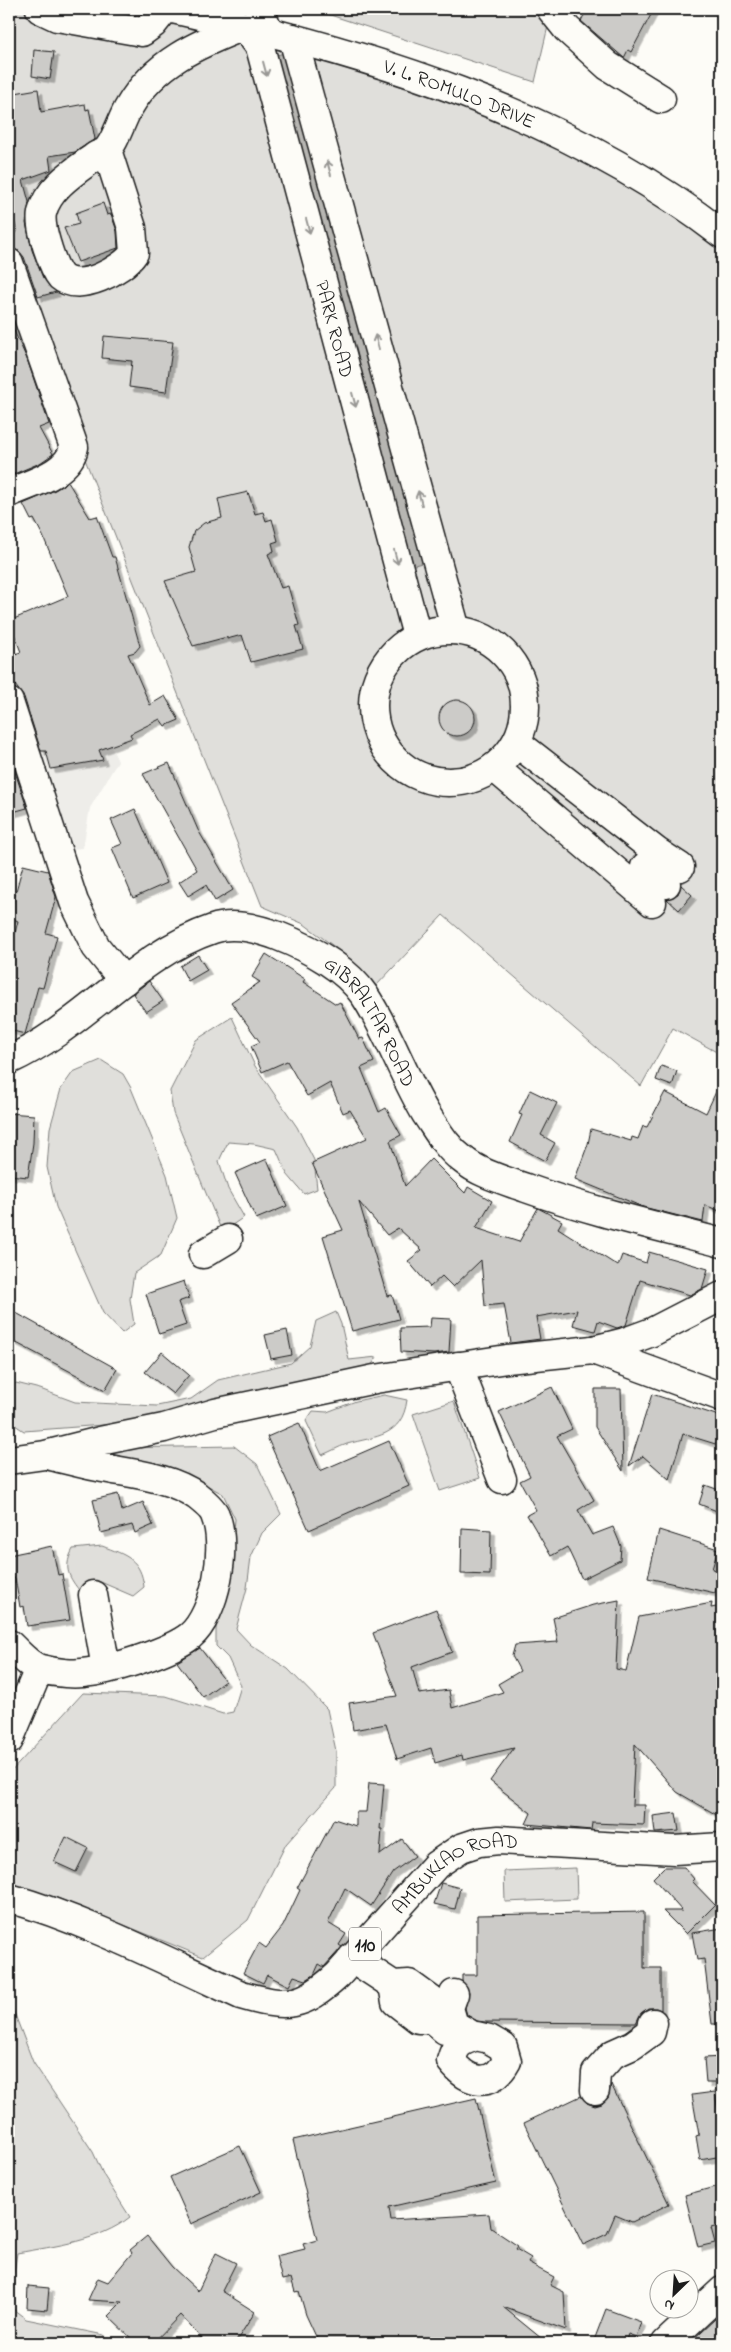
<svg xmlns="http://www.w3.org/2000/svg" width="731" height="2352" viewBox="0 0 731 2352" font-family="'Indie Flower',sans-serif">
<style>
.built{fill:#eeede9}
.green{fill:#e0dfdb;stroke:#7e7e7c}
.water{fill:#b7b6b2;stroke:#797876}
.building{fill:#cccbc8;stroke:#1c1c1c;filter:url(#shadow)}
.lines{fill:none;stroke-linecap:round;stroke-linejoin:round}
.minor-casing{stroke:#1c1c1c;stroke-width:31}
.major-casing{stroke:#1c1c1c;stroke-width:31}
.minor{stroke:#fdfcf7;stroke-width:28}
.major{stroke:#fdfcf7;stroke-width:28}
.oneway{stroke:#989794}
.labels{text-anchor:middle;stroke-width:5;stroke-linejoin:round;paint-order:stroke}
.shield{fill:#fdfcf7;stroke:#605f5e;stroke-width:1}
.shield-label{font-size:19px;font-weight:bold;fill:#1c1c1c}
.street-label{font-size:20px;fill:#1c1c1c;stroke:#fdfcf7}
</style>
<defs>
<filter id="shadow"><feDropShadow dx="4.5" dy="4.5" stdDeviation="0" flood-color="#0004"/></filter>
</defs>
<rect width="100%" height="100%" fill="#fdfcf7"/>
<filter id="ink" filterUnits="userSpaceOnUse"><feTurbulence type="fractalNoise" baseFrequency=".02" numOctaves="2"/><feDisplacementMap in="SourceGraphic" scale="10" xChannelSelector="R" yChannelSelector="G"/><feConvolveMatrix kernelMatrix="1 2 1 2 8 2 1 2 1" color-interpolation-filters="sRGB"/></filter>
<g filter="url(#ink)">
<!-- built -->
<path class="built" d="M71,666L118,761L90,808L83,848L71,849L41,767L16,687Z"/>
<!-- green -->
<path class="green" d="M9,9H128L310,45L612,166L722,250V1055L673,1028L641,1086L443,915L375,987L352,960L304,924L262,906L31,323L9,248Z
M312,9H552L535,82Z
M232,1017L255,1066L297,1127L314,1160L317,1189L304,1194L287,1174L276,1149L254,1144L228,1142L219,1161L228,1189L244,1217L222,1232L173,1113L170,1091L196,1040Z
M101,1060L123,1074L131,1088L167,1175L177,1218L161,1255L134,1273L130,1299L134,1324L122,1333L103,1313L56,1207L47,1167L50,1128L61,1089L73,1072Z
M336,1312L341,1324L349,1360L377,1357L367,1372L129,1423L24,1431L9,1421V1388L16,1383L40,1389L75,1402L157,1406L191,1399L218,1380L291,1363L310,1346L316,1321Z
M384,1395L407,1400C402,1437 376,1436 347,1444C338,1447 330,1452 322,1455L306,1421L313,1411L327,1412L356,1401Z
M454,1401L480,1478L440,1491L413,1414Z
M234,1446L257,1464L281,1514L262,1533L251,1557L247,1588L236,1629L251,1645L288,1669L327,1709L336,1751V1788L286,1844L248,1920L203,1957L55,1897L9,1890V1774L83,1693L166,1696L223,1714L233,1712L241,1686L228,1658L216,1646V1622L229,1587L235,1519L223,1494L179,1470L110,1454L120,1448Z
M102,1546C126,1555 141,1559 144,1587L133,1596L96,1580L79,1590C67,1575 64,1566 73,1549Z
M576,1868L577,1899L505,1902L504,1871Z
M9,1999L33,2062L93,2152L104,2176L130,2217C100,2241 55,2246 17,2253L9,2306L26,2319L104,2335L114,2343H9Z"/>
<!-- water -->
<path class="water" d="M288,52L429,561L411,566L269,57Z"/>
<!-- building -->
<path class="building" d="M587,9H654L631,52L628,50L624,58L581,21Z
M34,50L54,52L50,79L32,76Z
M38,89L41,112L85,104L86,110L89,109L95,139L75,152L49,156L51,170L23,180L29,202L26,223L32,250L43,278L56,292L38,297L24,257L19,251L9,248V235L17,232L9,200V94Z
M103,203L107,215L111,214L117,231L118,248L78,262L64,228L79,224L76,213Z
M9,320L27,359L49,424L39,428L53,454L40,463L9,476Z
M104,336L173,342L166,392L129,387L132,361L102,358Z
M68,482L90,518L97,516L112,557H115L140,646L135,652L128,654L150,705L165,696L179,720L165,726L160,719L130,734L132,738L99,750L103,760L51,769L46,751H41L24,697L15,685L9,665V656L21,652L9,621L68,596L43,536L34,519L31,520L23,504L55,490Z
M248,492L255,514L263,512L266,521L272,519L278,541L272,543L274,551L268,554L281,588L288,586L299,625L296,626L303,649L251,662L242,635L227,639V637L193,646L165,581L196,572L189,547L194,531L204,523L222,518L218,499Z
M439 718a18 18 0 1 1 36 0a18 18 0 1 1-36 0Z
M11,760L27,808L9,813V761Z
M169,763L198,830L233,890L215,901L206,885L188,896L179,882L197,870L143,774Z
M135,809L167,883L133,898L112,848L122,844L111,820Z
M23,865L48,871L56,897L46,933L57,936L43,988L38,987L25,1034L9,1030V956L18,921L9,917Z
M681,885L692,895L679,910L667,899L678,894Z
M266,954L305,979L303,982L336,1004L340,1002L359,1039L363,1038L374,1062L361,1068L379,1112L386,1108L401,1135L390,1141L405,1186L431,1159L465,1193L468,1187L492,1201L476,1228L519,1242L538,1208L562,1221L558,1228L618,1266L622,1255L646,1263L649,1252L708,1269L702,1289L690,1295L640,1280L626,1325L617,1328L598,1321L595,1331L573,1325L577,1310L536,1317L540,1339L511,1343L504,1304L485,1306L481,1260L453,1287L442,1276L430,1287L408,1261L422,1250L398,1228L387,1235L359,1202L387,1296L392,1295L399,1319L352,1331L323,1236L343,1230L312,1163L367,1138L350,1110L343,1113L330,1083L307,1096L287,1061L262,1072L251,1046L260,1042L231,1002L260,982L252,977Z
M198,955L207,970L188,981L180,966Z
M149,981L163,1001L146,1012L133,994Z
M661,1066L677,1071L672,1086L656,1080Z
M722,1079V1212L705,1205L703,1222L643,1207L575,1179L588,1144L591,1129L631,1141L632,1137L638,1139L643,1126L647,1127L665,1092L706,1113Z
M530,1090L557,1103L541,1135L555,1143L545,1161L510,1142L522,1115L519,1114Z
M9,1113L34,1115L33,1143L28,1177L9,1175Z
M267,1159L287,1206L256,1219L235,1173Z
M184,1281L189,1298L178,1302L186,1325L159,1334L146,1294Z
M9,1309L117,1369L105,1390L9,1339Z
M431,1318L451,1319L449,1352L434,1354L401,1352L400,1328L430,1327Z
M287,1330L292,1355L271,1359L265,1335Z
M162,1352L189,1375L173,1394L145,1372Z
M552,1387L572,1429L557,1436L594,1500L578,1510L592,1535L613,1527L621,1546L620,1560L582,1579L567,1547L551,1556L527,1515L536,1510L520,1481L530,1476L499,1412Z
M595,1389H621L623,1471L595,1427Z
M652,1394L722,1417V1446L683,1434L669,1479L643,1456L629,1466Z
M299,1423L320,1471L389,1441L409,1486L309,1530L267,1437Z
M705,1485L722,1491V1513L699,1504Z
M118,1494L122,1511L143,1502L153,1525L135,1533L132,1525L101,1533L93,1500Z
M462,1528L491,1530L490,1575L461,1574Z
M659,1530L718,1549L712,1569L721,1571L715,1593L648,1578Z
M52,1546L58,1575L62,1574L70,1620L27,1626L24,1606L20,1607L15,1578L9,1579V1555Z
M619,1600L616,1669L626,1671L639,1617L712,1603L711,1608L722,1606V1818L677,1792L635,1744L632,1805H645L644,1825L592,1823L591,1830L526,1824L531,1813L490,1781L514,1748L463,1760L462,1755L435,1763L431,1748L397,1759L386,1724L353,1730L349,1703L397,1696L373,1633L436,1609L452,1652L412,1667L419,1694L449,1690L452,1708L503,1692L498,1684L520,1671L512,1656L515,1645L558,1642L553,1618L593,1605Z
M200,1648L225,1681L203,1697L177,1662Z
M369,1783L384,1784L380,1829H382L380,1855L402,1839L415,1856L393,1872L371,1906L345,1888L328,1923L346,1934L339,1945L342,1947L324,1967L319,1964L314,1975L306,1980L294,1976L289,1986L267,1975L263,1983L243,1973L259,1943L266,1948L283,1926L300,1890L297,1888L334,1819L356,1826V1812H366Z
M676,1813L679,1831L655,1833L653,1816Z
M66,1837L88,1848L76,1872L54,1862Z
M664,1867H684L694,1879L692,1881L715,1905L686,1934L663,1911H682L653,1878Z
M441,1883L460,1888L455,1909L434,1904Z
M644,1912V1968H661V2010L656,2008H648L641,2013L636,2023L485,2022L477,2021L467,2015L465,2008L469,1992L462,1981V1975H477V1915Z
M722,1928V2024H712L704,1959L697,1960L692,1933Z
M722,2057V2083H706L704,2058Z
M611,2084L669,2204L632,2222L615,2215L607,2234L583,2245L524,2123L581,2096L587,2103L595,2106L602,2104L608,2098Z
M715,2092L722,2139V2156L700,2160L696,2136L699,2135L692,2095Z
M476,2098L496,2183L389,2207L391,2220L489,2214L491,2228L518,2246L516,2249L531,2258L528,2263L554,2277L550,2285L564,2292L566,2330L503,2307L547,2343H319L306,2315L299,2291L295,2292L291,2278L282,2280L276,2256L305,2249L303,2244L317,2240L293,2140Z
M240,2146L261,2192L191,2224L170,2177Z
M722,2185V2225L711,2228L715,2243L698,2247L685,2195Z
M147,2236L172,2267L198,2291L216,2253L236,2263L222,2291L255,2312L235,2343H206L180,2315L153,2343H136L108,2316L122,2302L88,2300L98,2278L108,2282L132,2253L130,2250Z
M28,2286L49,2288L47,2310L27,2308Z
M606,2309L641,2322L636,2337L628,2334L625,2343H593Z
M722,2314V2343H689L715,2319Z"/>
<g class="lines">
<defs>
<g id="minor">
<path d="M40,9L57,17L142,32L153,24L165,9"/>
<path d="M259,9L269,31"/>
<path d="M551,9L567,29L608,66L661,99"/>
<path d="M293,38L456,630"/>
<path id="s1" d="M107,150L132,228L134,253C123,270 79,293 61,277C54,269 50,255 47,246C44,235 40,224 42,213C48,187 77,170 96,156C99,154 104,153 106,151C115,143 122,118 129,107C155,62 198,44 244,26L260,47L417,636"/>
<path d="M9,263L74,447C69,474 31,483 9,493"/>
<circle cx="449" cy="706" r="76"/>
<path d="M9,702L74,902L96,947L124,981"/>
<path d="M517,743L657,852L680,867"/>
<path d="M495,768L652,902"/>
<path d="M645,867L666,884"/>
<path id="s2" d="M9,1060C83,1027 135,955 213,929C233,922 259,929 278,936C309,948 346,968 365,996C389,1033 403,1076 426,1114C437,1130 446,1147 462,1159C480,1174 504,1180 526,1188C590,1211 657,1226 722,1243"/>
<path d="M203,1254L228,1239"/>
<path d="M593,1350L722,1397"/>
<path d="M458,1366L502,1479"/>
<path d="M9,1460L45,1455L100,1441L164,1428L215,1413L375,1379L507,1359L593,1350L625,1342L652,1332L722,1296"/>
<path d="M93,1595L106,1668"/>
<path d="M9,1644C18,1652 29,1666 41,1669C55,1673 76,1675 90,1672C115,1669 171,1651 190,1636C216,1614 228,1546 215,1515C213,1509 202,1500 197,1496C170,1477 134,1474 103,1468C86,1465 69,1460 51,1456"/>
<path d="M9,1740L39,1669"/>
<path d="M352,1958L393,1985L409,1984L431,2000L432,2019"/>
<path d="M393,1985L396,2002L418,2019H432L445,2030"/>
<path d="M454,1994L449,2008L454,2025L468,2033"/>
<path d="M476,2036L489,2039L503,2047L507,2061C492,2089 468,2083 451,2061C456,2043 460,2042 476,2036Z"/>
<path d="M595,2090L596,2073L613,2054L633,2045L651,2032L653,2023"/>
<path d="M666,2343L722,2291"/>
</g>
<g id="major">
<path id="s3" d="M173,9C366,52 563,111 722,234"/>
<path id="s4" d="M9,1898C89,1921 165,1961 241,1995C287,2008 302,2008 338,1975L436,1865L461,1848L479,1842L499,1840L674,1850L722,1847"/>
</g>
</defs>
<!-- minor casing -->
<use href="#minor" class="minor-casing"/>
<!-- major casing -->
<use href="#major" class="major-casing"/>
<!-- minor -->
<use href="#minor" class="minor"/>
<!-- major -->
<use href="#major" class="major"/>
</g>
<!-- one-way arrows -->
<defs><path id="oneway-shaft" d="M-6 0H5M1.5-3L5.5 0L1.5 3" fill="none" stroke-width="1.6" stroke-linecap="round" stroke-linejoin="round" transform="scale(1.25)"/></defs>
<g class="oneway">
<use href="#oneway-shaft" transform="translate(265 69) rotate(75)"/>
<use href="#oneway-shaft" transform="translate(329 168) rotate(-105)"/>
<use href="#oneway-shaft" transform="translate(308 226) rotate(75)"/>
<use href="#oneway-shaft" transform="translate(377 342) rotate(-105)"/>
<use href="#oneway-shaft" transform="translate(354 400) rotate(75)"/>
<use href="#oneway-shaft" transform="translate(420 498) rotate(-105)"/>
<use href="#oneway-shaft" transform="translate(396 557) rotate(75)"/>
</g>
</g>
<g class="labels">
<!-- shield labels -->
<rect class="shield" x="349" y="1927.5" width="32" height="33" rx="4"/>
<g class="shield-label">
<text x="365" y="1951">110</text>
</g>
<!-- street labels -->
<g class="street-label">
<text dy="7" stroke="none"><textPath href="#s3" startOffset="299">V. L. ROMULO DRIVE</textPath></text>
<text dy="7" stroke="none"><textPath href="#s1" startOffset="861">PARK ROAD</textPath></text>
<text dy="7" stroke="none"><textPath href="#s2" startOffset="441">GIBRALTAR ROAD</textPath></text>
<text dy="7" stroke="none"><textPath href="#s4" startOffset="519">AMBUKLAO ROAD</textPath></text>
</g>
</g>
<!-- margin -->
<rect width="731" height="2352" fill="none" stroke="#fdfcf7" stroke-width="30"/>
<rect x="15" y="15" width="701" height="2322" fill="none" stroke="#1c1c1c" stroke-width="2" filter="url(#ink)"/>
<!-- north arrow -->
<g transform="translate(674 2294) rotate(205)"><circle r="24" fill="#fdfcf7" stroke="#a3a29f"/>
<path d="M0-4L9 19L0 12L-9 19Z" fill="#1c1c1c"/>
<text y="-8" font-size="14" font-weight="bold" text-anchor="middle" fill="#1c1c1c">N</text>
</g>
</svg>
